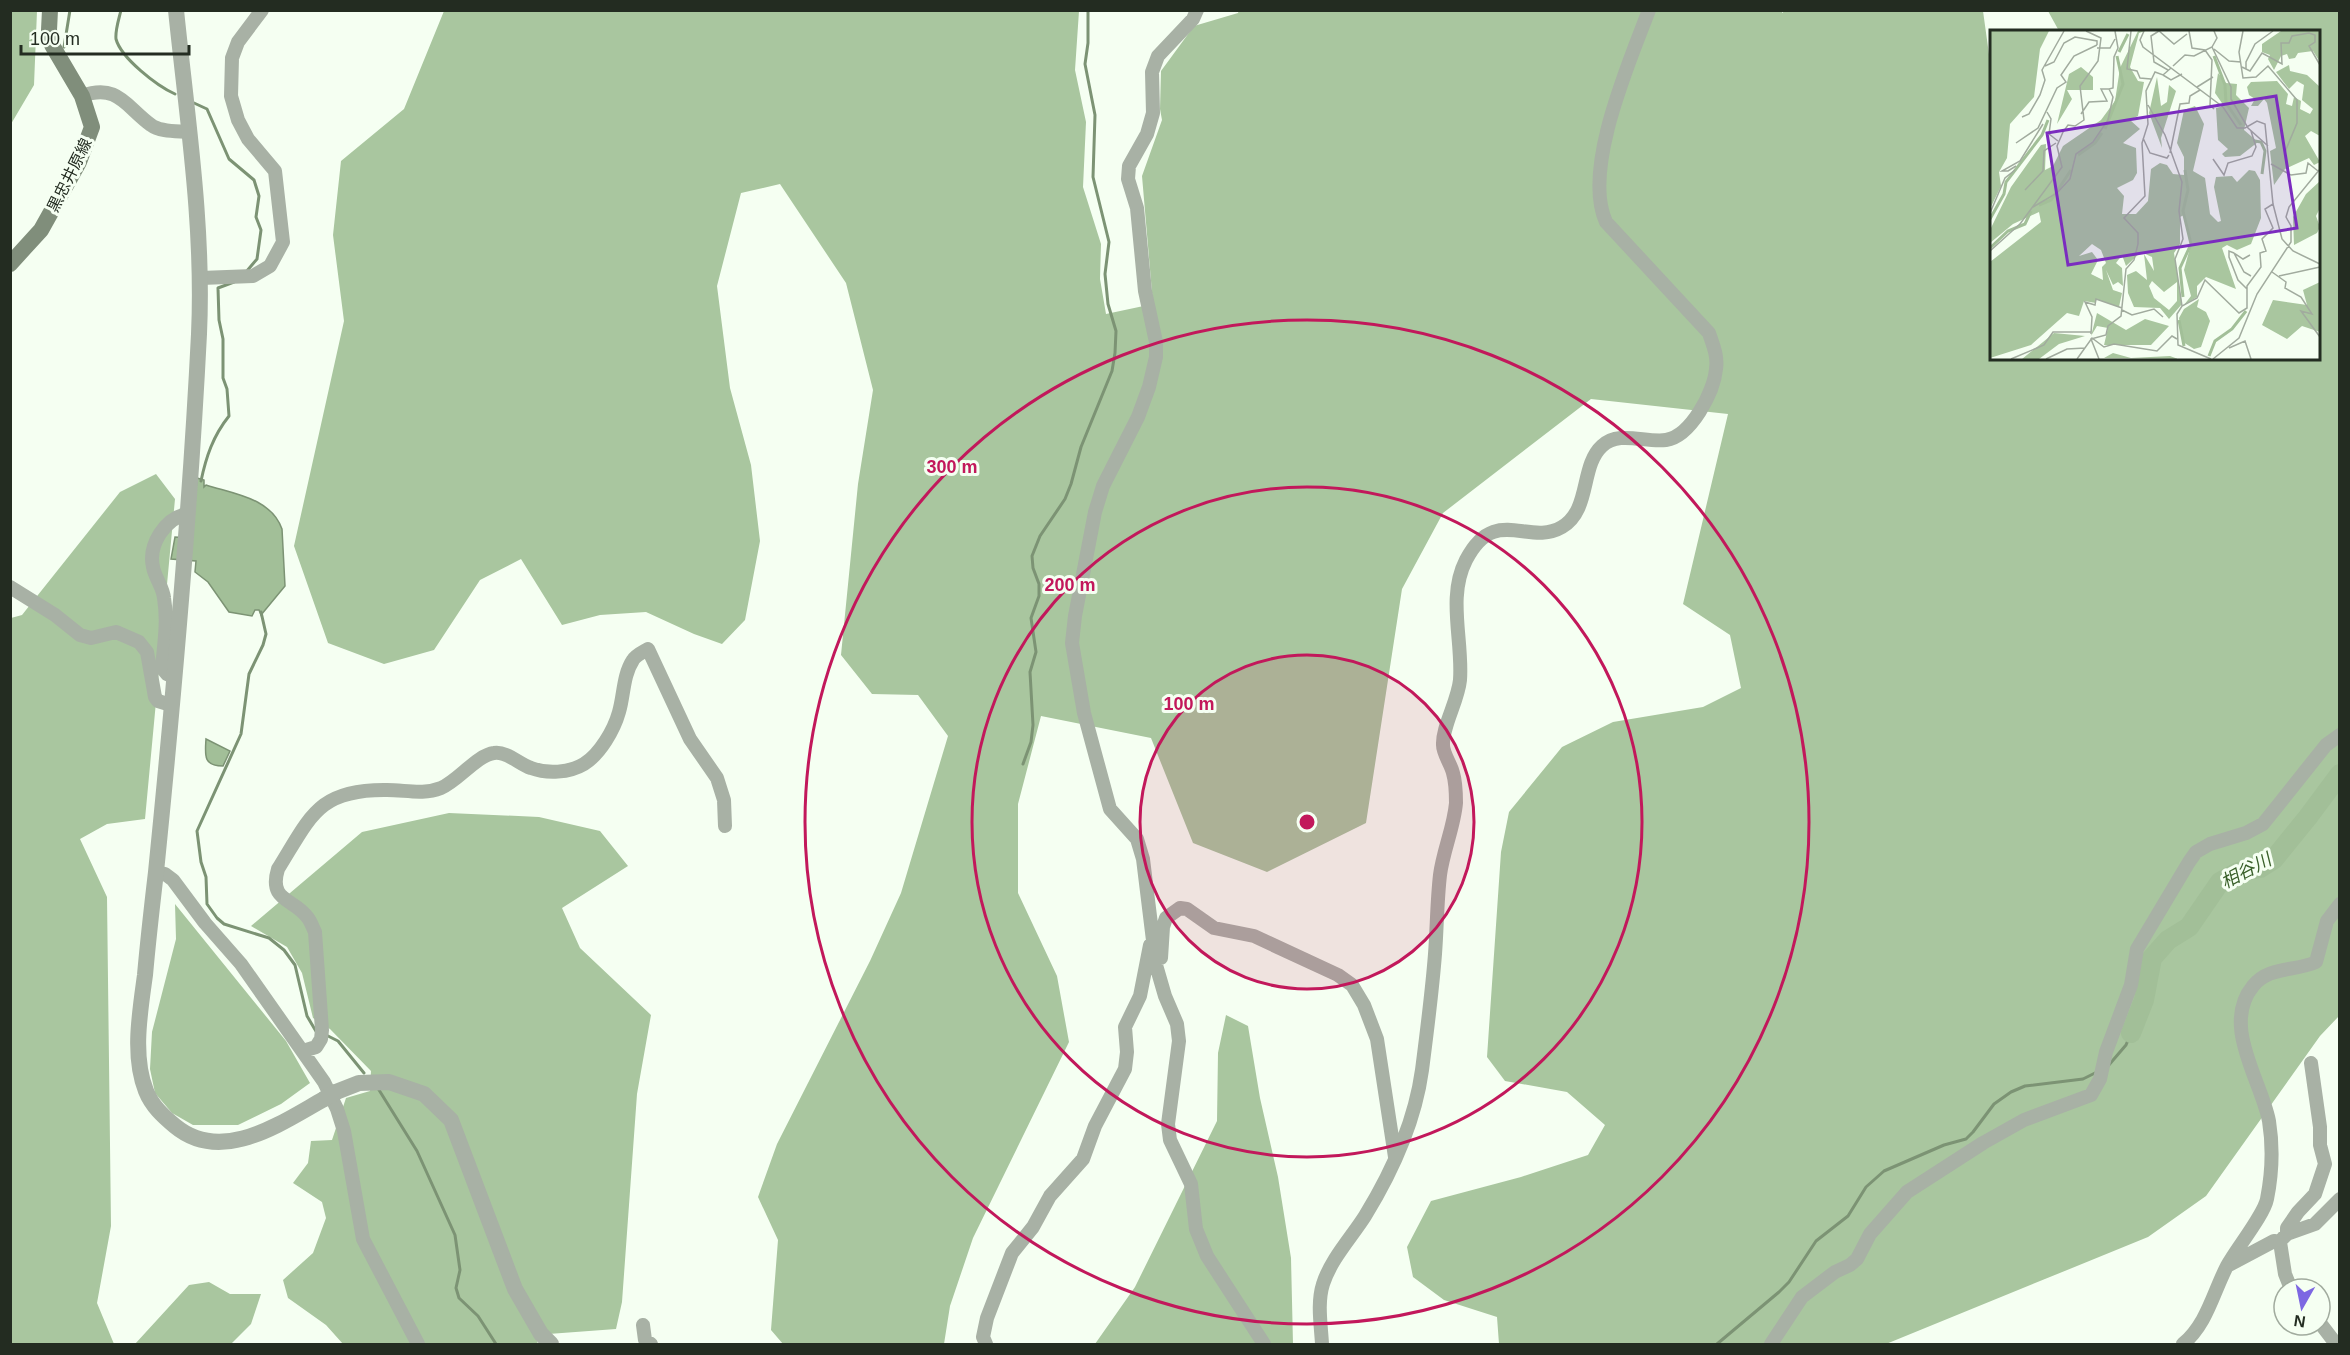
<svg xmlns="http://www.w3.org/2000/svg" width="2350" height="1355" viewBox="0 0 2350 1355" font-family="Helvetica,'Noto Sans JP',sans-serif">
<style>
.forest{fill:#a9c69f}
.water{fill:#a2bf98;stroke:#7c9374;stroke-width:1.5}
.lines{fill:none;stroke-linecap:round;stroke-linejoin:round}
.stream{stroke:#7c9374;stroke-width:3}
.river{stroke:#a2bf98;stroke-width:20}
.minor{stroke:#a8b1a5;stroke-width:14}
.tertiary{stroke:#a8b1a5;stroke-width:16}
.secondary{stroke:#808e7b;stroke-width:16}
.tertiary-bridge{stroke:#a8b1a5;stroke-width:16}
.ring{fill:none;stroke:#c2185b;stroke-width:3}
.labels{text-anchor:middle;stroke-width:6;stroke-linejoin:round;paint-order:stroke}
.street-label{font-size:16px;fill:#232c21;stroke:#f5fff2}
.water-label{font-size:18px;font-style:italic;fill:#39602a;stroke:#f5fff2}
.inset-river{fill:none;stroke:#a2bf98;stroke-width:3}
.inset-road{fill:none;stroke:#a1ab9e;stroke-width:1.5}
.view{fill:#7b2cbf;fill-opacity:0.15;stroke:#7b2cbf;stroke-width:3}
.inset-edge{fill:none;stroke:#232c21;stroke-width:3}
.centre{fill:#c2185b;stroke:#f5fff2;stroke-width:3}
.ring-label{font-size:18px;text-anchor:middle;font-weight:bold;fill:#c2185b;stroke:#f5fff2;stroke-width:6;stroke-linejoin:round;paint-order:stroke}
</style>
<rect width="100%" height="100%" fill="#f5fff2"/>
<!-- forest -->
<path class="forest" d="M11,10L37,11L34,85L11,124Z
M1239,10H1782V13L1786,10L1983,11L1992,76V358H2318V32L2059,31L2048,11H2339V1016L2320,1036L2206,1196L2148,1237L1886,1344H1499L1497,1317L1444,1300L1413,1277L1407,1247L1431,1201L1521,1177L1588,1155L1605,1125L1567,1092L1505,1081L1487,1057L1501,852L1509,812L1562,747L1613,722L1703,707L1741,688L1730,635L1683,604L1728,414L1591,399L1443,513L1402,589L1366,823L1267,872L1193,843L1151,738L1041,716L1018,804V893L1057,976L1069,1042L973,1238L950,1306L944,1344H783L771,1330L778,1240L758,1197L777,1144L870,961L901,893L948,736L918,695L872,694L841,655L858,484L873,390L846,283L780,184L741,193L717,286L730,388L751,465L760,541L745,620L722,644L694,634L646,612L600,615L562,625L521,559L480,580L434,650L384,664L328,643L294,546L344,321L333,235L341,161L404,109L444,11H1079L1075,70L1086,122L1083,187L1101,244L1100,279L1106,314L1153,304L1142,176L1162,120L1160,109L1161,71L1194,26L1238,13Z
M156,474L175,499L145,819L107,824L80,839L107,897L111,1226L97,1303L114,1344H11V618L22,615L120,492Z
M449,813L539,817L600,831L628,866L562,908L580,948L651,1015L637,1094L622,1302L616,1329L535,1335L538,1344H343L326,1325L288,1298L283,1280L313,1253L326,1218L322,1202L293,1183L308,1163L311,1141L332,1140L346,1098L370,1091L371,1071L330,1029L313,1018L302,973L287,947L251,926L362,832Z
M175,904L286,1041L310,1083L281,1104L238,1125H193L172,1113L155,1093L150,1069L152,1032L176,939Z
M1226,1015L1248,1026L1260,1098L1278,1177L1291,1258L1293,1344H1095L1135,1287L1217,1121L1218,1053Z
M209,1282L230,1294H261L251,1324L231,1344H135L189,1285Z"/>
<!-- water -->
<path class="water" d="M197,478L204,480V487L206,485C234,494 271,498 282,529L285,586L261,615L259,610H255L252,616L229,612L208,582L195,572L196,561L171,559L175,537L192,538Z
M206,739L230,751L223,766C203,766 205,755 206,739Z"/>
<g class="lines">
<!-- stream -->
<path class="stream" d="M121,10C119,19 115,30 116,39C121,58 157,86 175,94
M64,47L70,10
M194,103L207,109L229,159L254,180L259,196L256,217L261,230L257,259L246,272
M201,481C206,457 213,436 229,416L227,389L223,378V339L219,320L218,288L234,282
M261,612L266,634L263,645L249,674L241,734L197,831L201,862L206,877L207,904L217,918L224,924L269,938L284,950L295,965L307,1016L317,1033
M1023,764L1031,742L1033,725L1030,672L1036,652L1031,618L1039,596V584L1033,568L1032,556L1040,536L1065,499L1071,484L1081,447L1112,371L1115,353L1116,331L1108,304L1105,274L1109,242L1093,177L1095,115L1085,64L1088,43V10
M326,1035L338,1041L364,1073
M2108,1066L2126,1045L2131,1033
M379,1090L417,1151L455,1235L460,1270L456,1288L459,1298L478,1316L496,1344
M1717,1344L1779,1292L1789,1282L1816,1241L1848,1216L1866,1187L1884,1171L1944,1145L1966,1139L1973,1132L1994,1104L2011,1092L2025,1086L2083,1079L2097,1072"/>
<!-- river -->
<path class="river" d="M2131,1033L2144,1000L2152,958L2168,940L2189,927L2220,882L2238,872L2260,868L2274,859L2308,817L2340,774"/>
<!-- minor -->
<path class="minor" d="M1197,10L1193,19L1158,56L1152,72L1153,113L1147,134L1129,166L1128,179L1137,208L1145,291L1156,342V357L1149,387L1138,417L1103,486L1095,512L1075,616L1072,643L1084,713L1110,809L1137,839L1143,859L1156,965L1165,996L1177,1024L1179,1041L1168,1124L1170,1140L1191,1184L1196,1229L1207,1256L1264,1344
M82,96C118,83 126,107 151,125C160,132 177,131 188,132
M201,278L253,276L270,266L283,242L275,171L248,139L238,120L231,96L232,58L238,42L262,10
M10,587L55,615L80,635L91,638L116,632L139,642L147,652L155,697L158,701L171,705
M174,677L167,674L162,668C164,645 168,621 164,598C163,587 155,578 153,567C148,545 165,518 187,514
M156,872L165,874L173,880L205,923L241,964L324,1082L337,1109L344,1131L363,1239L418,1344
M1161,958L1163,927L1166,918L1180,908L1187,909L1214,928L1254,936L1338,975L1352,985L1364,1005L1377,1039L1395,1157
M303,1051L316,1047L321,1039L322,1030L315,932C313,928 311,922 308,918C294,898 268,902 278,869C311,816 318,789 387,790C406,790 423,795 441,788C458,781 477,755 494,753C507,751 519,764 531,768C547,774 569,773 584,764C600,754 614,730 619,712C624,695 623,675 633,660C636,655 643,652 648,649L690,739L717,778L724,800L725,826
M2287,1234V1228L2298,1212L2315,1194L2325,1164L2320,1145V1127L2311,1063
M2283,1238L2287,1234L2315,1224L2340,1199
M2227,1266L2274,1241L2280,1242L2285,1274L2291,1289
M2320,1323L2333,1340V1344
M643,1325L645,1340L651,1344
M986,1344L983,1337L987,1318L1012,1253L1033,1227L1050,1196L1083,1159L1095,1126L1125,1069L1127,1052L1125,1027L1140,996L1150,945
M1322,1344C1321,1325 1317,1303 1323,1284C1331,1259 1351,1238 1365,1216C1392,1172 1415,1121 1422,1070C1427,1031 1432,993 1435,954C1437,928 1437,901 1440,875C1443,851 1454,827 1456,803C1456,794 1456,783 1453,773C1451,764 1443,754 1443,745C1442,727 1458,701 1460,680C1463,640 1447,597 1466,560C1495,504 1528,547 1562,527C1591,510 1580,466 1602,446C1619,430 1645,443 1666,440C1691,436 1714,392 1716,369C1718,356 1713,345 1709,333L1606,222C1582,170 1629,63 1649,10
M1771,1344L1802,1297L1835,1272L1850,1265L1857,1259L1870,1234L1907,1192L1983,1143L2024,1120L2091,1095L2100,1079L2106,1052L2131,985L2137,949L2189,862L2196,852L2210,844L2246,833L2263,824L2326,745L2340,735
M2183,1344C2207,1324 2213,1293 2227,1266C2236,1249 2264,1215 2267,1199C2272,1174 2273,1146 2269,1121C2261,1080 2221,1025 2253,986C2269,966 2294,972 2316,962L2327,921L2340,904"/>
<!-- tertiary -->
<path class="tertiary" d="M176,10C187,118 204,226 199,334C190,514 174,693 156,872C152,906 148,941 145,975C140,1012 132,1056 146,1091C152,1106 163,1116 175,1126C222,1165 281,1123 324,1099
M336,1092L359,1083L389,1082L424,1094L451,1120L515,1289L541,1334L551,1344"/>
<!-- secondary -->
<path class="secondary" d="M10,264L41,230L79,162L92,127L82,96L52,45L49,30L50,10"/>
<!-- tertiary-bridge -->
<path class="tertiary-bridge" d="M324,1099L336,1092"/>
</g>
<!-- distance rings -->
<circle cx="1307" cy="822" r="167" fill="#c2185b" fill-opacity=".12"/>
<g class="ring">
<circle cx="1307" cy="822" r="167"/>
<circle cx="1307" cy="822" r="335"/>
<circle cx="1307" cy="822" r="502"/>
</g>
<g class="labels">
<!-- street labels -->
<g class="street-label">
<text transform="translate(69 175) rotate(-64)" y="6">黒忠井原線</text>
</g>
<!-- water labels -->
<g class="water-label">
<text transform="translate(2246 871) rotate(-28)" y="6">相谷川</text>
</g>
</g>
<!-- overview -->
<g transform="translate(1990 30)">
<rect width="330" height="330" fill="#f5fff2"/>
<path d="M0,1H59L50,19L44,67L20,94L17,128L9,142L11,156L0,179ZM148,1H155L149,3L140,37L148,51L154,52L148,86L140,90L150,99L133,113L146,118L147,143L143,150L127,158L134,166L132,184H146L158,171L161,139L170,133L177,135L183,144L194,145V127L187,113L194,80L205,76L214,94L203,141L215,148L220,184L228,192L231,191L224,157L226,147L242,146L247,152L259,140L265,141L270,150L271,188L261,214L247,220L237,215L232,218L246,259L216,247L207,256V267L194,275L201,266L194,240L201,214L194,185L190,187V214L184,223L192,274L179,289L170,278L144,277L138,263L137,245L146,241L157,250L154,224L164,241L162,227L151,222L136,236L132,225L126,233L132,238L133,256L128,252L123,255L116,240L123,260L132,263L129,277L106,269V273L94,271L89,286L77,283L41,315L0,328V232L51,192L49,182L23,194L0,213V200L21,157L51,115L56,114L55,140L63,136L73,116L111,90L125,71L130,38ZM102,214L111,220L116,233L112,237L113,250L101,244L108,230L102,222L89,226ZM162,251L174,262L187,252V271L179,280L164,268L159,256ZM291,1H330V32L323,21L308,23L305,28L299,29L297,24L291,26L284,40L278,29L280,25L272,22V14ZM299,35L300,41L317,45L330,57V106L321,101L315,106L330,132L324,135L319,128L295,139L284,155L280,121L286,118L277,73L274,69L268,76H261L265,69L259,65L257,57L261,52L287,51L298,64L296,74L302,76L304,67L311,71L310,79L320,84L323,79L312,70L314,55L307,51L299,59L286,42ZM91,37L103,47V60H77L82,69L67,94L79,44ZM228,43L236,53L247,54L246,65L259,78L254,100L268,112L250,126L235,127L232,124L238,119L228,110L226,78L234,76L225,63ZM167,47L171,76L177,72L179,55L186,61L171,108L172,118L159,83ZM330,151V178L326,186L330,197L327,203L304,215L303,187L316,164ZM330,252V302L312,296L297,309L272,295L283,270L317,275L313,260ZM209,269L207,277L216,282L220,291L211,317L204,319L193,312L189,288L194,279ZM107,283L136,300L155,289L179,296L161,315H114L118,298L107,296L101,306ZM64,303L95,306L69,314L49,329H32ZM123,323L141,328L180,326L188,329L114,328Z" fill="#a9c69f" fill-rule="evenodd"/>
<path class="inset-river" d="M129,22L138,4M224,26L235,55L236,73L251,95M115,99L133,54L127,26M265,111L271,112L275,121L272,144M88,125L105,113L112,103M49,175L61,170L81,140M0,189L14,164L16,152L52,105L58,90M0,218L18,201L35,194L41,181M193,267L190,238L201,214L193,181L198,160L195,140M189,290L194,316M219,326L225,311L242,299L256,281"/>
<path class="inset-road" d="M141,1L137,39L147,41L150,48L161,49M154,1L150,10L153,17L233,77L247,98H255L267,91L275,94L283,174L292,209L303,221L330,234M199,1L202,18L215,20L222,30L220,75L224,79M253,1L249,22L253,48L266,47L278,36L307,70V93L295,122L299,145M222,17L241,57V69L258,98L278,116M107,18H120L125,9M224,19L239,31L251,32M55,36L64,32L74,13L85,7L107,11V15M183,36L195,25L204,26L222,17L227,8L224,1M252,37L260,41L272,23L292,34L291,13H299L302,6L319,3L325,5V12L319,16L330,35M256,39V32L265,14L283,1M178,40L164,32L161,6L169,1L184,14L197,4M173,45L181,50L192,44M207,57L223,47M119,59L123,58L124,27L128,18L125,1M158,75L175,105L192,152L189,181L193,209L185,229L192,276M57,82L61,89L59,104L68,111M91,84L99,72L117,71L111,59H119M32,87L39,84L50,65L55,50L52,40L74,1M153,108L160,123L177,128L179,125M26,113L48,98L67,58L76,52L71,45L84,26L107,15M180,123L190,74L199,73L200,66L210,60M223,129L234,145L238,133L262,126L266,117L261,101M281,134L301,145L316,143L318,133L328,141M26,136L18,141H12L30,131L53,94M35,160L53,141L54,121L66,113M43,177L67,163L80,149L86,124L103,112L118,90L123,67L119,59M0,183L15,148L25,140M30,194L72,137L67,116L73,102L78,95L85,96L94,90L90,56L108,31L111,8L96,1M0,221L31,193M244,223L239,221V227L248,250L257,259M260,225L253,229L244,223L254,242L261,246M282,242L296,252L295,258L311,267L322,284L311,281L330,307M289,246L330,237M132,280L142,285L164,279L173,287M101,304L102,287L95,272L105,275L106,269L132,278M239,318L255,311L261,329M21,329L54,315L63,302H101M56,329L77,319L95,318M87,329L102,308L114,317L124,314L167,321L182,306L187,309M109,329L101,309L116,305L118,296L131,286L136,239L144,230L148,214V203L134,188L155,166L152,113L158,94L156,61L165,42L173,45L181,38M221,329L188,315L187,284L192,276L207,268L215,250L249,283L257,278V256L271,237L270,223L276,221L272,209L283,198L275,179L283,174M223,329L249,308L267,264L301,212V196L296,187L299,177L330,139"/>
<path class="view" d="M286,66L307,198L78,235L57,103Z"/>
<rect width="330" height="330" class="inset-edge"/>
</g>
<circle cx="1307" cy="822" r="9" class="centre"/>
<g class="ring-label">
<text x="952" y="473">300 m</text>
<text x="1070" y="591">200 m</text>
<text x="1189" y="710">100 m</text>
</g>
<!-- border -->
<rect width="2350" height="1355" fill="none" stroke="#232c21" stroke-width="24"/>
<!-- north arrow -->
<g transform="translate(2302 1307) rotate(189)"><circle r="28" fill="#f5fff2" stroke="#a1ab9e" stroke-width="1.5"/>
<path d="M0-4.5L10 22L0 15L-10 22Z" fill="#7d67e2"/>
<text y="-9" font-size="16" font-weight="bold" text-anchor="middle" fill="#232c21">N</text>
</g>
<!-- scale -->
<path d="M21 45v9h168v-9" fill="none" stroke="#232c21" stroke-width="3"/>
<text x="30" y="45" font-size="18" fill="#232c21" stroke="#f5fff2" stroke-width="4.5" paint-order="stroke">100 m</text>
</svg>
